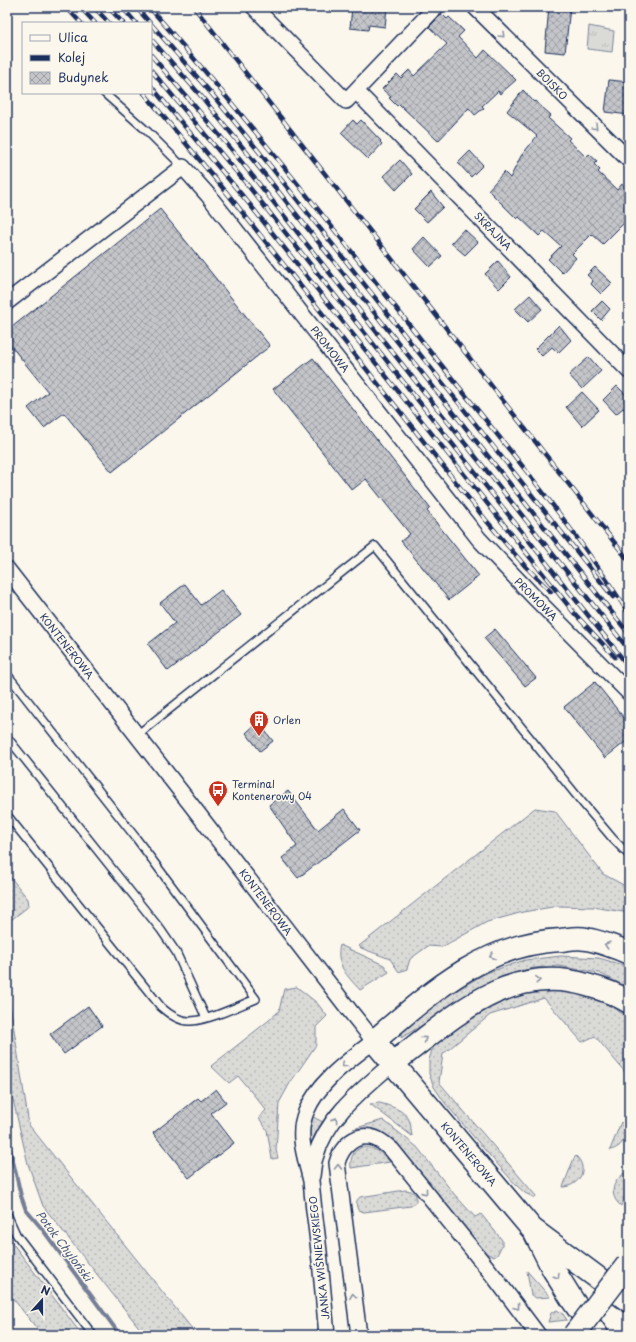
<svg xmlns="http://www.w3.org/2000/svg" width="636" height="1342" viewBox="0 0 636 1342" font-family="'Playpen Sans',sans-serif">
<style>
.grass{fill:url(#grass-dots);stroke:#7a849a}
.park{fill:url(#park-tufts);stroke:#7a849a}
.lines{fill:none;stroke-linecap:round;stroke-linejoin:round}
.stream{stroke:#747e96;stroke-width:4}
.building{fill:url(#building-cross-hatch);stroke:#1b2f5e}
.lane-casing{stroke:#1b2f5e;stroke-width:10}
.street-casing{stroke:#1b2f5e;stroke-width:18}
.highway-casing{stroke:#1b2f5e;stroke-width:25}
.lane{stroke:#fbf7ec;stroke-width:7}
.street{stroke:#fbf7ec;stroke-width:15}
.highway{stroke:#fbf7ec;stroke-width:22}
.rail-casing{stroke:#1b2f5e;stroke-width:4.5}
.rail{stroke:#fbf7ec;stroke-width:3;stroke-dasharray:9;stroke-linecap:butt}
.highway-bridge-casing{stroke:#1b2f5e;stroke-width:25;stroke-linecap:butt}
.highway-bridge{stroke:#fbf7ec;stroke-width:22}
.oneway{stroke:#8b93a5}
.labels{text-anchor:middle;stroke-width:3;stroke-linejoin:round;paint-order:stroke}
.street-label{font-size:10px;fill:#1b2f5e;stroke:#fbf7ec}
.poi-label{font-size:10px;fill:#1b2f5e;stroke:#fbf7ec;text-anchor:start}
.water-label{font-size:11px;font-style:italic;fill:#47577a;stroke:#fbf7ec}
</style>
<defs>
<pattern id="grass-dots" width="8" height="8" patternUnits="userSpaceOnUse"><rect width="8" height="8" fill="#dadad7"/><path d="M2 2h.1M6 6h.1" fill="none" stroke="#babbbb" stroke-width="1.8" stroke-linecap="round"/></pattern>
<pattern id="park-tufts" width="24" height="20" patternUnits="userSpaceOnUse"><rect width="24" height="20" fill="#dadad7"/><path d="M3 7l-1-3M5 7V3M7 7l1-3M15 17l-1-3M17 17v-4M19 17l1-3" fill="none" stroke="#babbbb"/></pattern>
<pattern id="building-cross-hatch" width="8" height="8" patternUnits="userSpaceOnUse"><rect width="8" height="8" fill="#c3c5c9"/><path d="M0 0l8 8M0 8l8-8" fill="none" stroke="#9ea0a6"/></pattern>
</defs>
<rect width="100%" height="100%" fill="#fbf7ec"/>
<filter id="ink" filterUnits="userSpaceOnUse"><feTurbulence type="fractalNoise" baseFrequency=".025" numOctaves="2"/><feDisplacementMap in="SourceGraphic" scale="8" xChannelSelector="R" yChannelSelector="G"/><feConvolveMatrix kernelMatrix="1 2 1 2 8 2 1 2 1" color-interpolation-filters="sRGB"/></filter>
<g filter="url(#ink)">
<!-- grass -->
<path class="grass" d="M535,808L555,811L603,874L629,888V913L593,907L558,906L523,912L487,922L442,947L428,946L410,959L407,969L399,972L390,959L361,948L359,946Z
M7,873L28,899L29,906L7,923Z
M340,945L384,965L389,972L360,990C347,976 335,964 340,945Z
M561,956L599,958L629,967V988L599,973L558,966L534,968L521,971L494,982L401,1038L403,1030L444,998L486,973L525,960Z
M7,985L29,1125L197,1335H145L43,1206L28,1164L7,1074Z
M297,987L317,1003L327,1016L316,1027V1045L290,1083L279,1103L276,1150L278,1158L272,1159L267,1130L259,1118L266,1110L238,1076L229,1083L211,1066L268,1021L279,1011L284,989Z
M523,990L586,991L629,1018V1077L595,1036L582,1042L544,998L490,1015L443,1054L439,1082L536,1196L535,1198L525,1193L516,1185L484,1149L445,1103L434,1087L429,1074V1060L432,1050L438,1040L479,1010Z
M380,1103C390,1106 406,1110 410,1122C411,1126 411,1131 412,1136L370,1104Z
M313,1117L323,1122L312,1143H309L311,1125Z
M383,1120L417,1147L454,1194L475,1217L481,1214L502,1240V1245L497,1255L494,1257L486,1253L395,1141C379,1129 372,1127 353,1129Z
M621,1122C633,1131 623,1148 610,1150Z
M362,1147C375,1147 382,1153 390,1162L351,1168C350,1157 353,1151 362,1147Z
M576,1156C589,1168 580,1186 563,1187L574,1158Z
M629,1171V1185L621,1206C607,1194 613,1178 629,1171Z
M405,1190L411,1191L416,1195V1202L411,1206L364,1212L358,1210C356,1205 355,1201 360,1197Z
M7,1236L82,1335H42L7,1291Z
M527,1271L550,1297L536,1298L531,1295Z
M557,1310L563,1314L567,1320L548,1322L551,1313Z"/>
<!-- park -->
<path class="park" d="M589,26L614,31L612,52L587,49Z"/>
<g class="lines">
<!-- stream -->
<path class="stream" d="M7,1135L21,1196L26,1210L43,1230L120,1335"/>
</g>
<!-- building -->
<path class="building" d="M352,7H387L385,27L369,25L368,30L350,28Z
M549,7H570L565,53L545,51Z
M442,14L447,19L449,17L464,31L458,37L478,58L485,50L516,80L500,94L498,91L482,106L484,108L475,115L469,108L438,141L399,104L397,106L389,98L391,97L382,89L397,74L401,78L409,70L414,76L447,44L429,27Z
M609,80L629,82V115L605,112Z
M523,90L534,102L535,101L551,115L548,118L570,138L568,140L586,157L589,154L597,161L594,164L600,170L598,172L617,190L622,184L629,191V218L603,244L592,234L572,254L576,258L562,273L548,259L561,246L544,231L539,236L519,217L517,219L488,190L504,172L510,178L521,156L537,136L507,111Z
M353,120L357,124L361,120L381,141L380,142L382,144L368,159L341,133Z
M470,151L483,165L471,177L458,163Z
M400,160L412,174L396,190L383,176Z
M431,192L443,207L427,222L414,209Z
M160,209L270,346L112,472L64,413L44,428L28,408L48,392L7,341V331Z
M464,229L478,242L465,255L451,243Z
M424,237L442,256L430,267L413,249Z
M498,261L511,277L499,289L485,274Z
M595,267L612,283L601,294L591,284L593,281L587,275Z
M530,295L542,309L528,322L515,309Z
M602,301L610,309L601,320L592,311Z
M559,325L571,340L558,353L552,347L542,356L535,349Z
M589,357L601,371L582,389L569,375Z
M313,358L430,508L427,511L479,576L449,600L401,541L410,534L366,479L352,490L273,389Z
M617,386L629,398V414L623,408L616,414L603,400Z
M582,392L599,410L582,426L566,407Z
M185,584L201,605L221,590L241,615L168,671L148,644L175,623L160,603Z
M495,629L536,678L525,686L484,638Z
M595,682L629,724V739L605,758L564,707Z
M258,722L273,741L260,751L246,733Z
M288,791L318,830L344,809L360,830L298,878L282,858L297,846L269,805Z
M88,1006L102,1026L64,1054L50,1034Z
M216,1089L226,1102L211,1113L234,1143L189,1178L153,1133L198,1098L201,1101Z"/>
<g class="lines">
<defs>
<path id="lane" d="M104,93L147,131L183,167
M7,674L136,838L256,999C238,1006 210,1020 191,1021C180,1022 170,1015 161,1007L7,815
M137,735L375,546L581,801L613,839L629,855
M7,737L161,930L176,952L206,1018
M7,1214L16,1234L93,1335"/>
<path id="street" d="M254,7L346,101L436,7
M475,7L629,160
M356,91L629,371
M7,302L183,167L208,195L479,539L534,597L629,693
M7,569L189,802L350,1011L374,1041C348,1061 319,1081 306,1112C296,1135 306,1159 311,1181C312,1191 313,1201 314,1211C320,1252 323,1294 327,1335
M312,1176C313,1170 313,1164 315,1158C326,1117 363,1089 393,1063
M359,1335L337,1163C341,1147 356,1132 374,1138C381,1140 386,1145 392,1150L496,1279L538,1335"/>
<path id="highway" d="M629,953C618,948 598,941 586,939C578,937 569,939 561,940C484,943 429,994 374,1041L532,1229L629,1301
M393,1063C452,1019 507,962 587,985C602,989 616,994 629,1002
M535,1233L553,1269L573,1301L597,1335"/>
</defs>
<!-- lane casing -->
<use href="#lane" class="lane-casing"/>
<!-- street casing -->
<use href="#street" class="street-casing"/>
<!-- highway casing -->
<use href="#highway" class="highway-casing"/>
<!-- lane -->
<use href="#lane" class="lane"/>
<!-- street -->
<use href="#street" class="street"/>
<!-- highway -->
<use href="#highway" class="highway"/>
<defs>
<path id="rail" d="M66,7L81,23
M80,7L95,23
M94,7L109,23
M108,7L123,23
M122,7L136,23
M136,7L150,23
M149,7C246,116 336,232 427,347C496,434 569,519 629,614
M194,7L629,561
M151,24L211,93L256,148L613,597
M151,39L201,96L270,181L629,634
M151,55L232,150L629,650
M151,70L250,188L629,667
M151,86L251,206L575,614L615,657
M144,93L227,193L485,519L525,566L551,592"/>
</defs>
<!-- rail casing -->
<use href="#rail" class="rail-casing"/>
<!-- rail -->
<use href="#rail" class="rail"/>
<defs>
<path id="highway-bridge" d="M574,1335L628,1264"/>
</defs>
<!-- highway-bridge casing -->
<use href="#highway-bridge" class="highway-bridge-casing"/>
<!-- highway-bridge -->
<use href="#highway-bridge" class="highway-bridge"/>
</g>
<!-- one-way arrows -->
<defs><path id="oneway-chevron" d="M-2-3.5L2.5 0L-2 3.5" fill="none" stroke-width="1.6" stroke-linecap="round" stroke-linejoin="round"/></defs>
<g class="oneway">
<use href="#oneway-chevron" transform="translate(502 35) rotate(45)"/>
<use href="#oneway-chevron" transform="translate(595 127) rotate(45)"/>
<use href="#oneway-chevron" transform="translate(607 945) rotate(-162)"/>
<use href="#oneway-chevron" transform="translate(492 956) rotate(160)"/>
<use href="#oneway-chevron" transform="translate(538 980) rotate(-4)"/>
<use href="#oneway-chevron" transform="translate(424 1039) rotate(-37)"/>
<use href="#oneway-chevron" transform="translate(344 1065) rotate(141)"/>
<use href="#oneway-chevron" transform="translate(335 1120) rotate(-55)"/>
<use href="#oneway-chevron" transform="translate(338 1167) rotate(-89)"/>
<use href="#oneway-chevron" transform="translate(425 1192) rotate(51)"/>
<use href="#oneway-chevron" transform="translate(557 1276) rotate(59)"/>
<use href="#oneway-chevron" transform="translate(353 1296) rotate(-97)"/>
<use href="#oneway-chevron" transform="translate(517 1307) rotate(53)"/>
</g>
</g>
<!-- icons -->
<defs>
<symbol id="building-pin" viewBox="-11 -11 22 30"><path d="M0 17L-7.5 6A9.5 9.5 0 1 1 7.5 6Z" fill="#c8321e" stroke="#fbf7ec"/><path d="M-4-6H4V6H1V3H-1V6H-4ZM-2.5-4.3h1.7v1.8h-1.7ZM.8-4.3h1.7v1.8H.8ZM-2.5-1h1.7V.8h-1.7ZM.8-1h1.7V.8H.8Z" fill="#fff"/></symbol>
<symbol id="bus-pin" viewBox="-11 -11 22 30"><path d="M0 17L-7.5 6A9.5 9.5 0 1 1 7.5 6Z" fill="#c8321e" stroke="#fbf7ec"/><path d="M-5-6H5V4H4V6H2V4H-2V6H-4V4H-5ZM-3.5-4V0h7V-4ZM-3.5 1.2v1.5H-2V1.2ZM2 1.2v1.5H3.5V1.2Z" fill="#fff"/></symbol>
</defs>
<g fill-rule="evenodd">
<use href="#building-pin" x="248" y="709" width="22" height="30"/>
<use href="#bus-pin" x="207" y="779" width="22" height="30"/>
</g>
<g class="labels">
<!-- street labels -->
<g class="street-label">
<text transform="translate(552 84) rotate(45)" y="4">BOISKO</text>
<text transform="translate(493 231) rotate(46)" y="4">SKRAJNA</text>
<text transform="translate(330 349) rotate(52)" y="4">PROMOWA</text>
<text transform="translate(536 599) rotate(45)" y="4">PROMOWA</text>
<text transform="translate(67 646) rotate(52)" y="4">KONTENEROWA</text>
<text transform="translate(266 902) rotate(53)" y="4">KONTENEROWA</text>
<text transform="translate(469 1154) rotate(50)" y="4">KONTENEROWA</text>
<text transform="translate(319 1258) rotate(-96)" y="4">JANKA WIŚNIEWSKIEGO</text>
</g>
<!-- poi labels -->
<g class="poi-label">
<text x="273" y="724">Orlen</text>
<text x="232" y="788">Terminal<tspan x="232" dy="12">Kontenerowy 04</tspan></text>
</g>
<!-- water labels -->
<g class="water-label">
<text transform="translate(64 1246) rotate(53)" y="4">Potok Chyloński</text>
</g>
</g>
<!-- margin -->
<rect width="636" height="1342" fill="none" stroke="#fbf7ec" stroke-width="24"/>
<rect x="12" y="12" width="612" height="1318" fill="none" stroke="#1b2f5e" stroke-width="1.5" filter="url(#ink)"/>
<!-- legend -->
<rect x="22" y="22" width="130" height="72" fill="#fbf7ec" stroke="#a1a7b3"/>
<rect x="30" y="35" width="20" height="6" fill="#fbf7ec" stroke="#a1a7b3"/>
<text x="58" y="42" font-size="12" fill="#1b2f5e">Ulica</text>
<rect x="30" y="55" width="20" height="6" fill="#1b2f5e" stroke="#a1a7b3"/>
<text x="58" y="62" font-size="12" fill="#1b2f5e">Kolej</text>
<rect x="30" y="72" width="20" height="12" fill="url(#building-cross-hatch)" stroke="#a1a7b3"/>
<text x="58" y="82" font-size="12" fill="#1b2f5e">Budynek</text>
<!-- north arrow -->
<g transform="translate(42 1300) rotate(21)" stroke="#fbf7ec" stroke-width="3" paint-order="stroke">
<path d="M0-3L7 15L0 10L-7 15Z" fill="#1b2f5e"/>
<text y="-6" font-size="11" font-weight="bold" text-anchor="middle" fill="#1b2f5e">N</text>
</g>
</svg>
